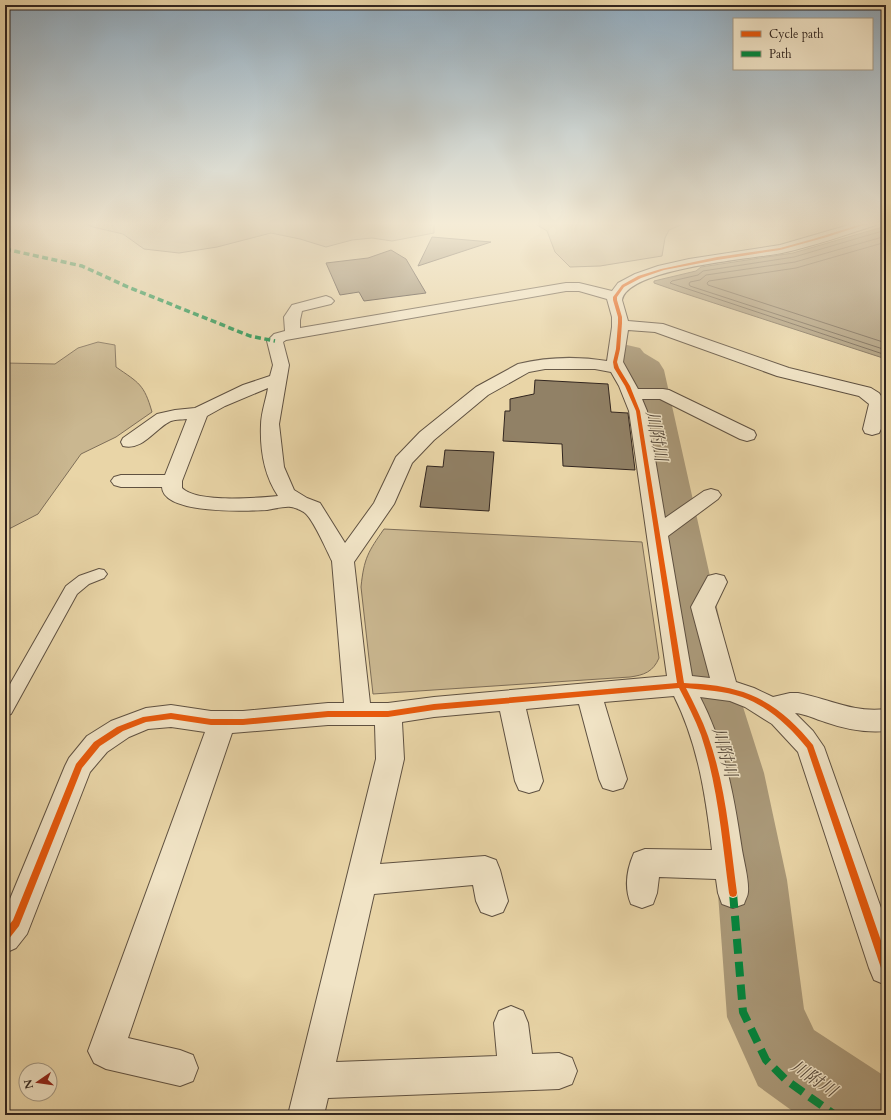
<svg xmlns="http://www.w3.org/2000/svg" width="891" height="1120" viewBox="0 0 891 1120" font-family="Cardo,'Noto Serif JP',serif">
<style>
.green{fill:#cab790;stroke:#7e6e58}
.water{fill:#aa9979;stroke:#7a6b55}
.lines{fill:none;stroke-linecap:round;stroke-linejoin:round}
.shore{stroke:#6e5f4c;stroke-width:1}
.river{fill:#aa9979;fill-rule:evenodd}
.building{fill:#918166;stroke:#31251f}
.lane-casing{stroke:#5f5141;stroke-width:2}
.street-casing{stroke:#5f5141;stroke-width:2}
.lane{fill:#f1e4c6;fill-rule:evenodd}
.street{fill:#f1e4c6;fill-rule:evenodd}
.quiet-far1{stroke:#00873e;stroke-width:3.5;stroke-dasharray:6 3.5;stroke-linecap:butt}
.quiet{stroke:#00873e;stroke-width:8;stroke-dasharray:15 8;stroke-linecap:butt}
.cycleway-casing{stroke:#f1e4c6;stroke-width:2}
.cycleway{fill:#e8590c;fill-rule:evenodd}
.labels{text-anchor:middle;stroke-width:3;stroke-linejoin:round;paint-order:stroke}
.near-water-label{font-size:17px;font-style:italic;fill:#55483a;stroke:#f1e4c6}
</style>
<rect width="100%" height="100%" fill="#e9d5a7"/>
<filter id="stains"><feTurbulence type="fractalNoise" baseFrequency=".005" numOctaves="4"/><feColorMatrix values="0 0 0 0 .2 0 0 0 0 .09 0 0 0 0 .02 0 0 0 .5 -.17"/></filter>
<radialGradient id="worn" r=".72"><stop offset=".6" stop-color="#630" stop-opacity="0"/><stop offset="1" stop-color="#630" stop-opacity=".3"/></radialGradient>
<!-- green -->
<path class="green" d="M79,222H330L341,224H374L378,222H434V233L392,241L372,238L352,240L326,247L300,239L271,233L217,247L179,253L144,249L123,234L93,227Z
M532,222H688L669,230L665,238L662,256L600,266L570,267L555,252L547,231Z
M98,342L115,345L116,367C139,383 144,384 152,412L116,437L81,454L38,514L5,531V363L55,364L78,348Z
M384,529L642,542L659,658C653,672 644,675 630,677L373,694L361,587C364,558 368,552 384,529Z"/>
<!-- water -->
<path class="water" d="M886,226V359L677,291L654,283V281L696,271L701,267L793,253Z"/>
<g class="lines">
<!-- shore -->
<path class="shore" d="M886,230L794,257L703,271L698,275L672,281L670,283L886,355
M886,236L795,262L706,275L700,280L690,282L689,284L690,286L886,350
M886,242L796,268L709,281L707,283L708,285L886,343"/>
<!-- river -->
<path class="river" d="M627,345L640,348L644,353L659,362L664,370L730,666L764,773L787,880L804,1009L814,1030L886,1077V1115H798L758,1086L727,1017L717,880L700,773L674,666L627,374L615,368L608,356L614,348Z"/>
</g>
<!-- building -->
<path class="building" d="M432,237L491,242L418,266Z
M391,250L406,259L426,293L364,301L359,292L340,295L326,263L368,258Z
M535,380L608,384L611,412L628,413L635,470L563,466L562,444L503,441L505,411H510V399L534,394Z
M445,450L494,452L489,511L420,507L427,466L443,467Z"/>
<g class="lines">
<defs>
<path id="lane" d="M99,569L104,570L107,574L104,578L89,584L77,594L11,714L5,716V693L66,586L79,576Z"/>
<path id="street" d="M859,222H877L876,225C845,235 814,246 782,253C753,259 628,268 622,300L628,321L663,324L789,368L871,388L879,393L886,403L881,429L879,433L872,435L865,433L863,429L869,404L859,396L777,376L655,332L628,330L623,362L638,389H663L669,390L754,431L756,435L754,439L747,441L740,439L660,399H642L647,411L665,518L704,491L711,489L718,491L721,495L718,499L668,536L692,676L710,678L691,607L708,576L716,574L724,576L727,582L715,607L736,682L754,688L773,697L790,693H798C830,699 852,713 886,709V731C865,733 845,729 825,722C815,719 806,714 795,713L813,731L824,747L886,922V985L874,980L869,968L798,752L772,724L745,707L730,701L700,697C725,745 734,796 742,850C744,862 749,880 748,892C748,896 745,900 744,904L733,908L722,904L718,893L716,879L659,877L657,893L653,904L642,908L631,904C624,888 627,869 634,853L645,849L712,850C706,797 698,744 674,696L604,702L627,779L623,788L613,791L603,788L599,779L579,704L526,709L543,781L539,790L529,793L519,790L515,781L500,711L434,717L402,722L404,759L380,864L485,856L496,860L500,870L508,901L503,912L492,916L481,912L476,901L473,885L374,894L336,1062L497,1056L494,1023L499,1011L511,1006L523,1011L528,1023L532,1054L559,1053L572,1058L577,1071L572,1084L559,1089L328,1098L324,1115H288L376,759L375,725H328L232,733L128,1038L180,1050L193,1055L198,1068L193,1081L180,1086L106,1069L94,1063L88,1051L205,732L171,727L148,729L129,737L107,752L90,772L27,934L16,948L5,953V911L65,766L69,758L87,736L111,721L146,708L171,705L211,711H243L328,703H344L332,561C327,551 313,519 305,513C303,511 294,507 291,507C284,506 274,509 267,510C248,511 163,515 162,487H121L114,485L111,481L114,477L121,475H165L187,419C181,420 174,419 169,422C154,430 142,451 123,446L121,442L123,438L157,414L175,410L195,408L243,385L270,376L273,365L267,341L274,334L285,331L284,317L292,305L326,296L331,298L334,301L331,304L302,311L300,320V328L566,283H579L612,291L618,283L635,274L658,266L689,259L780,245ZM566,291H579L607,299L612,317V327L607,361C578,356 546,357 518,364L476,387L420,432L396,457L374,503L345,543L320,503L307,498L294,490L284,467L279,424L289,365L283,342L286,340ZM545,369H595L611,372L619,386L629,411L667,676L434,697L388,703H370L354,562L394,504L412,463L434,440L488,395L529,372ZM268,388C266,400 261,413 261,425C260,450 264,475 278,496C257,498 197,503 182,488V481L207,416L225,406Z"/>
</defs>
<!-- lane casing -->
<use href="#lane" class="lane-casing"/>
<!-- street casing -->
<use href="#street" class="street-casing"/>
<!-- lane -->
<use href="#lane" class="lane"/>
<!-- street -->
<use href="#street" class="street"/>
<!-- quiet-far1 -->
<path class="quiet-far1" d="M5,249L82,266L128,287L250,336L275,341"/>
<!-- quiet -->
<path class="quiet" d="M733,893L743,1012L766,1060L786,1080L835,1115"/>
<defs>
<path id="cycleway" d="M868,222H873L827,237L780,250L717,260L664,270L641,278L624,287L617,297V300L622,317V323L620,349L617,362L619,368L630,386L640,411L684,683C702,684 719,685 736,690C768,698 793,720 813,745L886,955V973L883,971L881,968L807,748C790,727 768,706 742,697C724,691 705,690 686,688C694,704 702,719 708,736C726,786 730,840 737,893L736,896L733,897L730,896L729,893C722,840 718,786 701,735C695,719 687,703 679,688L434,710L388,717H328L243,725H211L171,719L146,722L123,731L100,746L82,768L19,926L8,940L5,941V930L13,920L76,764L94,742L117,727L143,717L171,713L211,719H243L328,711H388L434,704L677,683L636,411L625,386L614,368L613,362L616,349L618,323V317L613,300V297L622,285L638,276L661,269L717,257L780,248L813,239Z"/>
</defs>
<!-- cycleway casing -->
<use href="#cycleway" class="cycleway-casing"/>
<!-- cycleway -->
<use href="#cycleway" class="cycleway"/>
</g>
<!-- sky -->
<linearGradient id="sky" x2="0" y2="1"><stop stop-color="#8fa9bc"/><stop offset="0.59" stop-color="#f5ecd7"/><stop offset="1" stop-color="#f5ecd7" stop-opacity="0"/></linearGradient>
<rect width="891" height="379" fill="url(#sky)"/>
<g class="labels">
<!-- near-water labels -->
<g class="near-water-label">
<text transform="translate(657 436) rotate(79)" y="6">川附川</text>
<text transform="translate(725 752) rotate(75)" y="6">川附川</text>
<text transform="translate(814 1078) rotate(34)" y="6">川附川</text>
</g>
</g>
<!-- margin -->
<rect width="891" height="1120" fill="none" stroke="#e9d5a7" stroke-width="20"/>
<rect x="6" y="6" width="879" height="1108" fill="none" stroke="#31251f" stroke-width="2"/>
<rect x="10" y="10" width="871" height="1100" fill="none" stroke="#31251f"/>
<!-- legend -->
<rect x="733" y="18" width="140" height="52" fill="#f1e4c6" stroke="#a49883"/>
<rect x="741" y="31" width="20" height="6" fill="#e8590c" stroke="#a49883"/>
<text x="769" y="38" font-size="12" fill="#31251f">Cycle path</text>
<rect x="741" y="51" width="20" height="6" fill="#00873e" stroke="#a49883"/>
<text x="769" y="58" font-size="12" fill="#31251f">Path</text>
<!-- north arrow -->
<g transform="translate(38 1082) rotate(257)"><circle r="19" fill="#f1e4c6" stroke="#a49883"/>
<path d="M0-3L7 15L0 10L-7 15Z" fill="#8f2418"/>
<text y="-6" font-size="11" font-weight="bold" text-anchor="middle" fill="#31251f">N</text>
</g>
<rect width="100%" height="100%" filter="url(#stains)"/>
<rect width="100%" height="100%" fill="url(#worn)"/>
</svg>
